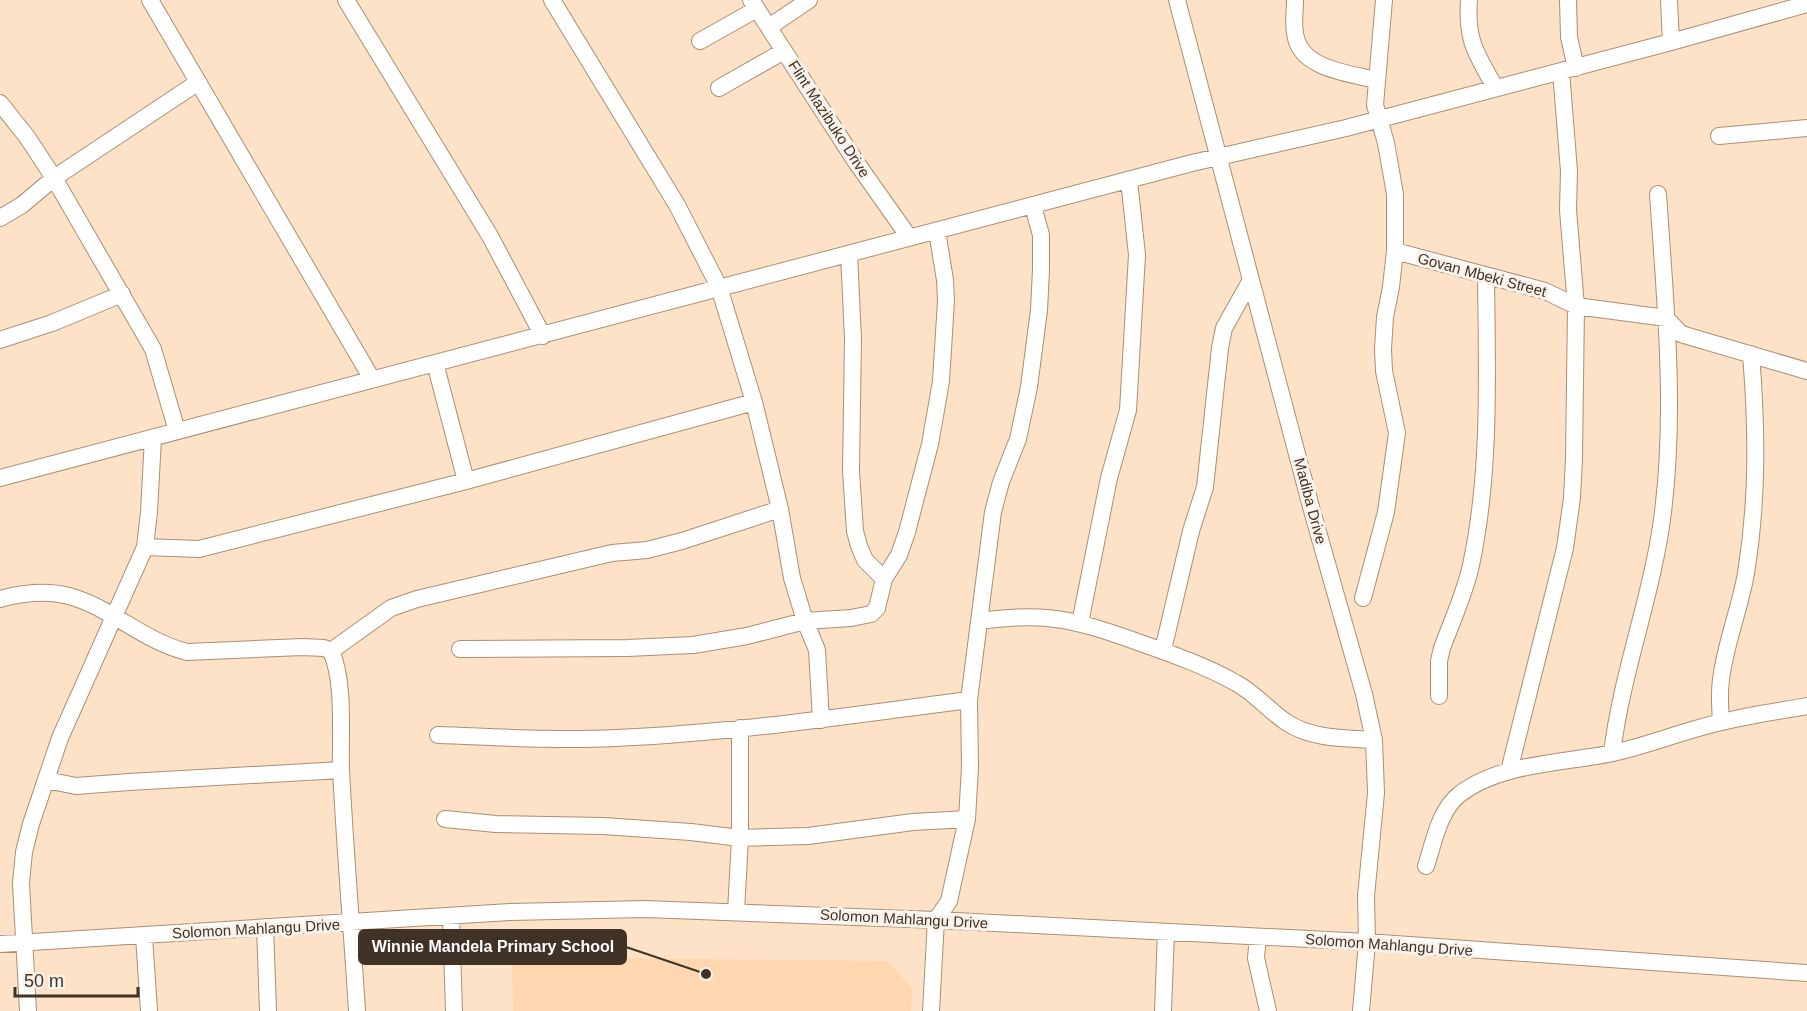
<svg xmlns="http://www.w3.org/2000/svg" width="1807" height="1011" viewBox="0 0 1807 1011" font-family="Arial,sans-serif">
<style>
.built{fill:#fed7b1}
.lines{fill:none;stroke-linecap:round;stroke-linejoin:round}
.minor-casing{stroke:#ad8e70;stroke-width:18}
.minor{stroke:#fff;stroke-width:16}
.labels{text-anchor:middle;stroke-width:6;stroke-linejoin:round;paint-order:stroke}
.street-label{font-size:15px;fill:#403326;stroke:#faf3ec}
.leader{fill:none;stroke:#403326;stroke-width:2}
.callout-dot{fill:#403326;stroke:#faf3ec;stroke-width:2}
.callout{fill:#403326;stroke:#403326;stroke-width:2}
.callout-label{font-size:16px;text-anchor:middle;font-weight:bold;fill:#fff}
</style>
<rect width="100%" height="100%" fill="#fde2c8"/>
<!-- built -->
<path class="built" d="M512,957L887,961L912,988L911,1011H513Z"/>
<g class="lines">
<defs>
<path id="minor" d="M150,0L372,379
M346,0L490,236L543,336
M552,0L677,205L719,287L754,402L780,509L792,578L805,621L817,650L821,720
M751,0L856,162L909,237
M1177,0L1311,507L1364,694L1374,740L1376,793L1366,896L1367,942L1361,1011
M1295,0C1295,11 1293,23 1295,33C1299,69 1348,73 1376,80
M1469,0C1466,40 1476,54 1495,87
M1568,0L1569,37L1576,68
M1669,0L1671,42
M769,27L809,0
M700,41L757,9
M719,88L784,51
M0,103L27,137L54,178L153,349L177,431
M1719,136L1807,128
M0,218L22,205L54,178L197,83
M1395,251L1545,291L1576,306L1666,318L1681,334L1807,371
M849,254L853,338L851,471L855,531L859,546L865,560L884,579
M0,340L52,323L122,294
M435,363L466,481
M0,478L1192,163L1346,128L1671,42L1807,4
M145,547L199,549L466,481L754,402
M1363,598L1386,512L1397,433L1384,371L1383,349L1385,317L1391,287L1395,251V194L1386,143L1375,105L1384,0
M0,599C22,593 46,590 69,596C110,607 143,641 187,652L302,647L324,648L331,651C345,682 340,735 341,769C345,850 352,930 357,1011
M979,621C1002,618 1025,616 1047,618C1078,621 1107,631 1135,641C1169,653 1204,665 1236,683C1255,693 1268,710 1286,722C1311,739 1344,738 1374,740
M1080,623L1109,478L1128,410L1137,255L1129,180
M460,649L627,648L693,645L747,636L805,621L851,618L871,614L877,608L884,579L899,555L907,532L930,444L936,410L941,381L946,301L945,280L937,231
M1163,650L1191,531L1205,487L1220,348L1224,328L1251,280
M331,651L391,608L417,599L612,553L647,550L682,541L780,509
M1439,696V661L1442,648C1452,621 1465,593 1471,565C1491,472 1487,371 1486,276
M1721,722C1720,708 1719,694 1721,680C1725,644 1740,609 1746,573C1758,499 1757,428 1751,354
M438,735C497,737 556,741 616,738C734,733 852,715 969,700
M1612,753C1622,671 1653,594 1663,512C1676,407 1665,299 1658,194
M1509,771L1565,548L1572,498L1574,459L1576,306L1568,210L1569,171L1561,71
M46,780L76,786L129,782L341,770
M445,819L496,824L603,826L691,832L740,838L808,836L913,822L967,819
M1426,866C1434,842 1439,810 1460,794C1500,763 1565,763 1613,753C1650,745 1685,730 1722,722C1750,715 1779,711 1807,706
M736,912L740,838V728
M451,916L454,1011
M265,927L268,1011
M144,936L149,1011
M1258,937L1256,958L1268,1011
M0,944L510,912L645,909L936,920L1367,942L1807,973
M28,1011L21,883L24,852L31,824L60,738L145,547L149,512L153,438
M931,1011L936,920L949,901L967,819L970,767L969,700L993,512L1001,482L1018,439L1029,387L1039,310L1041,270V235L1033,206
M1163,1011L1166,932"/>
</defs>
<!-- minor casing -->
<use href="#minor" class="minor-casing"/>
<!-- minor -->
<use href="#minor" class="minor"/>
</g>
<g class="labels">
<!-- street labels -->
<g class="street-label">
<text transform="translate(829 119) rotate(57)" y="5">Flint Mazibuko Drive</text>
<text transform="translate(1482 275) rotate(15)" y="5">Govan Mbeki Street</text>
<text transform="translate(1310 501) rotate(75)" y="5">Madiba Drive</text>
<text transform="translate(904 919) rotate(3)" y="5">Solomon Mahlangu Drive</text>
<text transform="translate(256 929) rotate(-3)" y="5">Solomon Mahlangu Drive</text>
<text transform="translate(1389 945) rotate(4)" y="5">Solomon Mahlangu Drive</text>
</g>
</g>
<!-- callouts -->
<path class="leader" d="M706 974L626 947"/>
<circle class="callout-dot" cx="706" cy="974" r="6"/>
<rect class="callout" x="359" y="930" width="267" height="34" rx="6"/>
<g class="callout-label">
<text x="493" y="952">Winnie Mandela Primary School</text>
</g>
<!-- scale -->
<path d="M15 987v9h123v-9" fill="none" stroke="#403326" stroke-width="3"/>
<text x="24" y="987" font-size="18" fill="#403326" stroke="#faf3ec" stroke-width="4.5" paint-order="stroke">50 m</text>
</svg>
